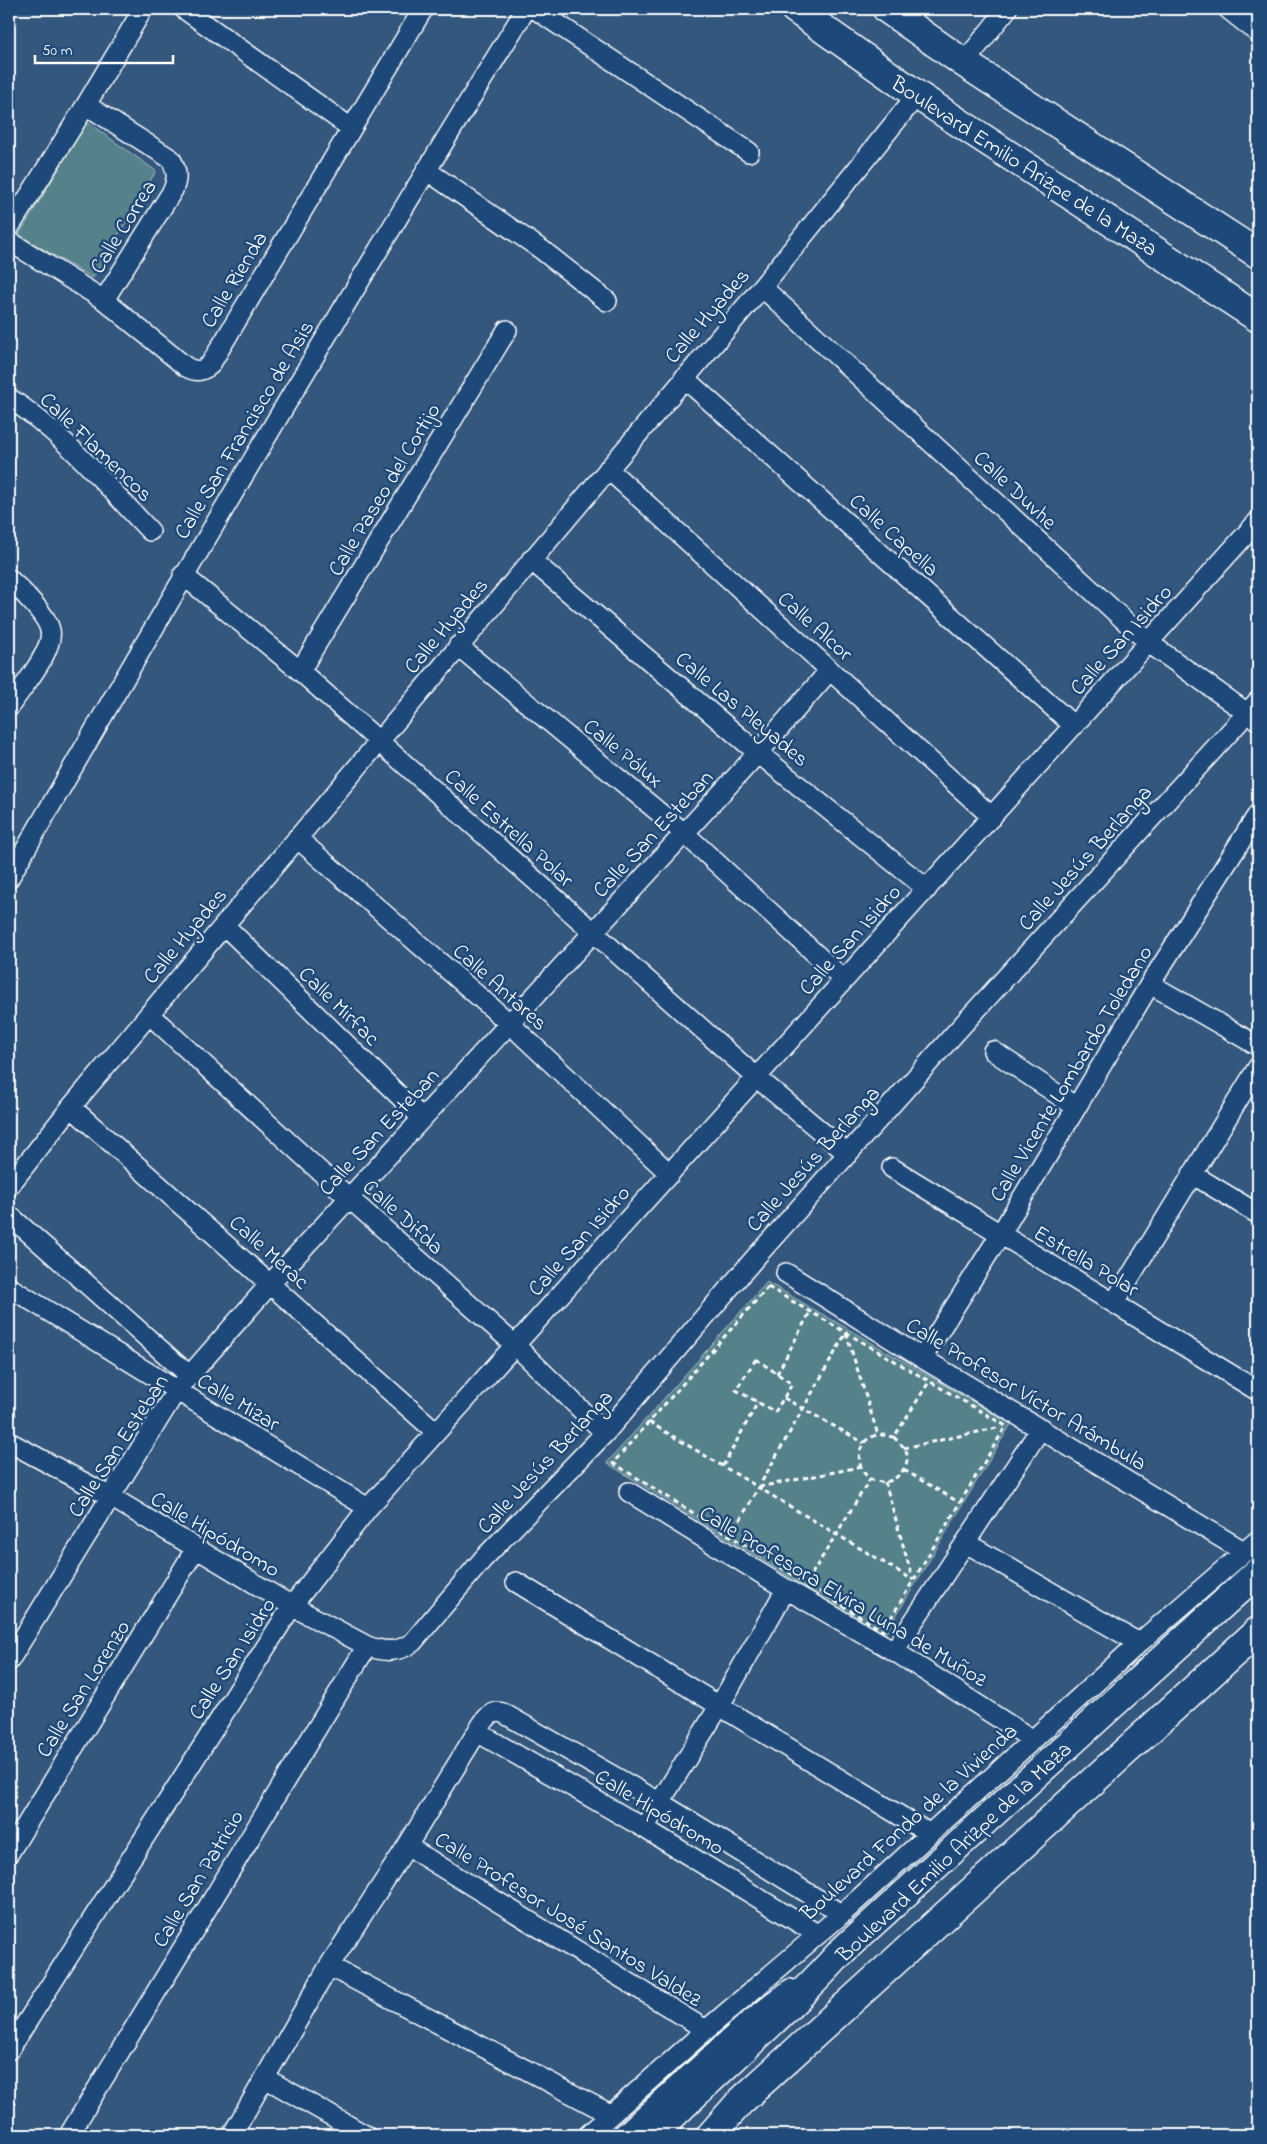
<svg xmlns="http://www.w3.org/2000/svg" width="1267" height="2144" viewBox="0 0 1267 2144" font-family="'Indie Flower',sans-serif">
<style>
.park{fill:#54818a;stroke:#aac0c4}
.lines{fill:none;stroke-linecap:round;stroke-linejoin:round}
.minor-casing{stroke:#fff;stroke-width:22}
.highway-casing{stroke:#fff;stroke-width:31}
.path{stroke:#fff;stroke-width:3;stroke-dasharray:5 4;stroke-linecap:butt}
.minor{stroke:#1f4a7a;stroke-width:19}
.highway{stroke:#1f4a7a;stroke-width:28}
.labels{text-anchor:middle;stroke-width:5;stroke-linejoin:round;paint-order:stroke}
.street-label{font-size:22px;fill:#fff;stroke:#1f4a7a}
</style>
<rect width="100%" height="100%" fill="#34577d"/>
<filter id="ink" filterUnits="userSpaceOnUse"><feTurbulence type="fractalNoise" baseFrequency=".02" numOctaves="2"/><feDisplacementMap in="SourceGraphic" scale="10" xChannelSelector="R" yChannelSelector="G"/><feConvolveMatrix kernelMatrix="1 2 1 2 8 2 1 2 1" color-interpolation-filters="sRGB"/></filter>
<g filter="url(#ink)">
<!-- park -->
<path class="park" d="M87,122L156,171L93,278L19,235Z
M767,1282L1011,1424L884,1636L607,1463Z"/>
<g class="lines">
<defs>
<path id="minor" d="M184,9L351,128
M535,9L749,152
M1228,9L1258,33
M964,63L1007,9
M86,105L171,159C177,171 178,178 173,190L104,300
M426,170L542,250L607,301
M9,228L86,105L143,9
M9,241L104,300L186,367C196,372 201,372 210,365L423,9
M762,287L1149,643L1257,720
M684,378L1074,726
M9,398C63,433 106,485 150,531
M608,469L992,817
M531,560L758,753L927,889
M183,575L300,671L756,1077L848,1154
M9,579C20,589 47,615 50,630C55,650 20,690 9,707
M458,646L684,833L844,980
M300,671L507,330
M297,838L509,1023L670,1174
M9,878C177,586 348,295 526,9
M224,925L422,1118
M1150,984L1258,1046
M149,1014L349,1198L515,1345L605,1433
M993,1051L1076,1107
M71,1107L436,1432
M892,1168L1258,1391
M1192,1174L1258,1214
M9,1186L71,1107L762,287L917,95
M9,1215L190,1376
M786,1273L922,1358L1245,1552
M9,1287L368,1508
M1114,1303L1258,1067
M922,1358L1000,1235L1150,984L1258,814
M9,1442L111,1497L292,1606L367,1646C384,1652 398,1653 413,1642L483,1559L605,1433L754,1259L957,1031L1258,701
M629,1492L786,1589L894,1651L1033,1740
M966,1543L1139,1643
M516,1582L930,1834
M894,1651L1041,1428
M9,1661L176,1391L271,1283L758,753L830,670
M477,1732L644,1828L817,1934
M644,1828L720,1705L786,1589
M407,1846L706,2030
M9,1853L196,1548
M329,1966L610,2114
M9,2050L292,1606L368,1508L1258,521
M265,2078L365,2135
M69,2135L367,1646
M232,2135L329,1966L407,1846L477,1732C484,1722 489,1709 503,1713L659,1802L842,1914
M588,2135L706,2030L842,1914L1139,1643L1258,1540
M622,2135L746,2023L790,1989"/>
<path id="highway" d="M795,9L917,95L1258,318
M887,9L964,63L1258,254
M653,2135C715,2072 784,2016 843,1950L1258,1572
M711,2135L740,2102L1258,1631"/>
</defs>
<!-- minor casing -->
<use href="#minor" class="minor-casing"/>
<!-- highway casing -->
<use href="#highway" class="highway-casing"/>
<!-- path -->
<path class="path" d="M768,1287L1006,1426L883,1631L613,1463Z
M846,1333L878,1435
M756,1359L792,1384L775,1412L736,1390Z
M777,1374L810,1312
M784,1398L864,1443
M649,1422L913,1580
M894,1437C897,1441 902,1445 905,1449C913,1463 898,1482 883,1482C855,1483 850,1439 878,1435C883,1434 890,1437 894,1437L929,1382
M904,1448L1001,1427
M723,1466L758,1402
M904,1470L960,1503
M885,1482L913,1580
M759,1487L860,1467
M731,1536L846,1333
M807,1582L870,1479"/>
<!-- minor -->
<use href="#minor" class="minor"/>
<!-- highway -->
<use href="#highway" class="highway"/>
</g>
</g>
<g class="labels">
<!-- street labels -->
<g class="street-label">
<text transform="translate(1025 165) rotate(33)" y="8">Boulevard Emilio Arizpe de la Maza</text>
<text transform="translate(122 226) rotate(-58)" y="8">Calle Correa</text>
<text transform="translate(233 279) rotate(-59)" y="8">Calle Rienda</text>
<text transform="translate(706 315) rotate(-49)" y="8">Calle Hyades</text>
<text transform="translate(243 429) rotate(-59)" y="8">Calle San Francisco de Asis</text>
<text transform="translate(97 446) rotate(44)" y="8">Calle Flamencos</text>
<text transform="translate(383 489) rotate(-59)" y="8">Calle Paseo del Cortijo</text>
<text transform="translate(1016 489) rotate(43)" y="8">Calle Duvhe</text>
<text transform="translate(895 534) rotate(42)" y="8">Calle Capella</text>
<text transform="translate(445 625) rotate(-50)" y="8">Calle Hyades</text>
<text transform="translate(816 625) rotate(42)" y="8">Calle Alcor</text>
<text transform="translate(1120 639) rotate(-48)" y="8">Calle San Isidro</text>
<text transform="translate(743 708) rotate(40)" y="8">Calle Las Pleyades</text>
<text transform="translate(624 752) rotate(39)" y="8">Calle Pólux</text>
<text transform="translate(510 827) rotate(42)" y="8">Calle Estrella Polar</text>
<text transform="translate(652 833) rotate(-47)" y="8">Calle San Esteban</text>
<text transform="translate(1084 857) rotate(-48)" y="8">Calle Jesús Berlanga</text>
<text transform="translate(184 935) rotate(-50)" y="8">Calle Hyades</text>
<text transform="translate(849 939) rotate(-48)" y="8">Calle San Isidro</text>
<text transform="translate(501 986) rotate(42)" y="8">Calle Antares</text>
<text transform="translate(340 1005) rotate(44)" y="8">Calle Mirfac</text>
<text transform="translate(1070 1073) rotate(-59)" y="8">Calle Vicente Lombardo Toledano</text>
<text transform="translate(378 1131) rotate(-47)" y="8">Calle San Esteban</text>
<text transform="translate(812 1158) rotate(-48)" y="8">Calle Jesús Berlanga</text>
<text transform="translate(404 1216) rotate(42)" y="8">Calle Difda</text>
<text transform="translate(578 1240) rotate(-48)" y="8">Calle San Isidro</text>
<text transform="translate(270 1251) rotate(42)" y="8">Calle Merac</text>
<text transform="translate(1087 1260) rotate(31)" y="8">Estrella Polar</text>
<text transform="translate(1027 1393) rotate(31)" y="8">Calle Profesor Víctor Arámbula</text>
<text transform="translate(239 1401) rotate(31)" y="8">Calle Mizar</text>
<text transform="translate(117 1445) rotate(-57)" y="8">Calle San Esteban</text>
<text transform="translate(544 1461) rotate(-47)" y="8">Calle Jesús Berlanga</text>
<text transform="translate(216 1533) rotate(31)" y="8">Calle Hipódromo</text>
<text transform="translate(844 1595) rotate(31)" y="8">Calle Profesora Elvira Luna de Muñoz</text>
<text transform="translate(231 1658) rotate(-57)" y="8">Calle San Isidro</text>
<text transform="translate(82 1688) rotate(-58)" y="8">Calle San Lorenzo</text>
<text transform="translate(660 1811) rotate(31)" y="8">Calle Hipódromo</text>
<text transform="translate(908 1821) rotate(-42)" y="8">Boulevard Fondo de la Vivienda</text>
<text transform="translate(953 1851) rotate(-43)" y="8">Boulevard Emilio Arizpe de la Maza</text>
<text transform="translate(197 1878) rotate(-59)" y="8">Calle San Patricio</text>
<text transform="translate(569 1918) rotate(32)" y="8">Calle Profesor José Santos Valdez</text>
</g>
</g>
<!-- margin -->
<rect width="1267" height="2144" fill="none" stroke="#1f4a7a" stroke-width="30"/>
<rect x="15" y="15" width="1237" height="2114" fill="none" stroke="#fff" stroke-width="2" filter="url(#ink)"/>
<!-- scale -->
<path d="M35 55v8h138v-8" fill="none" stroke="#ffffff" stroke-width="2.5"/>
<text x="42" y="55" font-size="15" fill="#ffffff" stroke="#1f4a7a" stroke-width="4" paint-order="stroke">50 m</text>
</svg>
